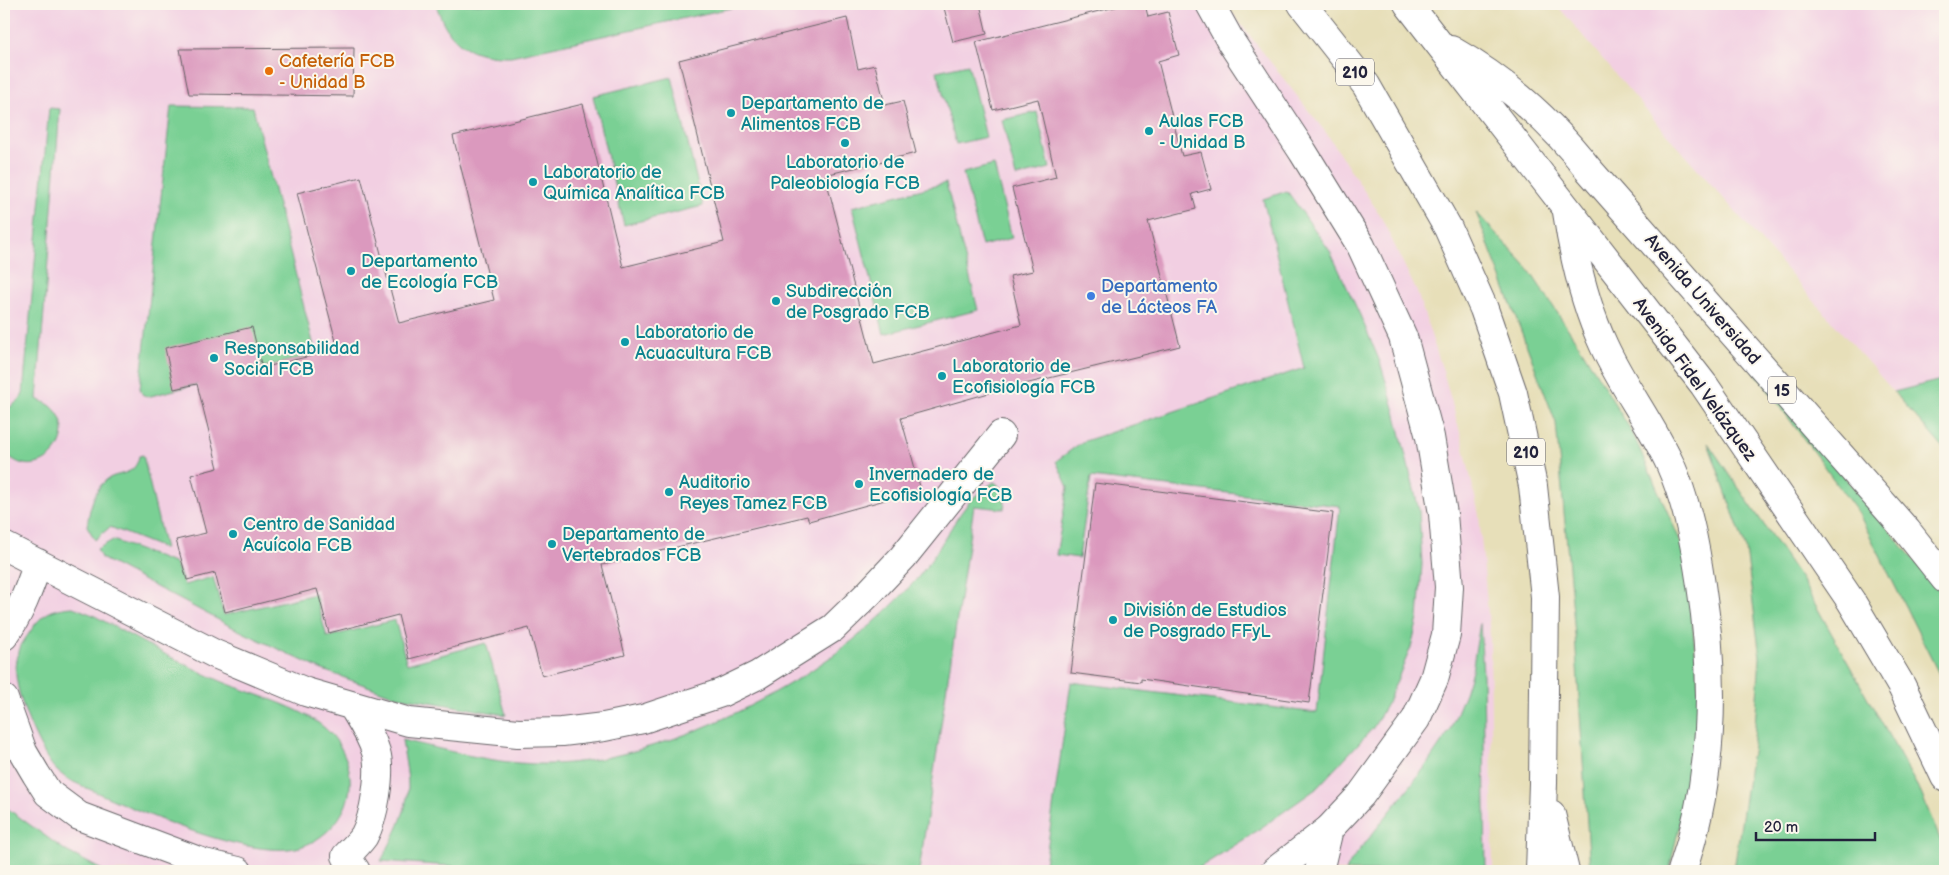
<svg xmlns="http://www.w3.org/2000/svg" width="1949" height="875" viewBox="0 0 1949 875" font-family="'Balsamiq Sans',sans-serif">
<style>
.built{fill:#f2cfe2}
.green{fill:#7ad094;stroke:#4e7968}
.building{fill:#db99be}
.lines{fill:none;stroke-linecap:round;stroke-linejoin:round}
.minor-casing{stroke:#676467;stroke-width:30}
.highway-casing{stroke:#676467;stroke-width:30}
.minor{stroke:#fff;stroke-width:28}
.highway{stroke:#fff;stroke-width:28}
.food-dot{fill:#e8710a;stroke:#fbf7ec;stroke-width:2}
.culture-dot{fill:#0f9aa8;stroke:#fbf7ec;stroke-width:2}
.shop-dot{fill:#3f7fe0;stroke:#fbf7ec;stroke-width:2}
.labels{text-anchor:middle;stroke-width:4;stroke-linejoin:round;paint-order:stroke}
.shield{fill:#fbf7ec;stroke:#636270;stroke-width:1}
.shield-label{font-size:16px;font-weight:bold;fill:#22223b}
.food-label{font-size:18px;fill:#c56008;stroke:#fbf7ec;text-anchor:start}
.culture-label{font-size:18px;fill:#0d838f;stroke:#fbf7ec;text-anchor:start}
.shop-label{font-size:18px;fill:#366cbe;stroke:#fbf7ec;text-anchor:start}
.street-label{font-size:18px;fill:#22223b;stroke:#fbf7ec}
</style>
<rect width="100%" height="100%" fill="#fbf7ec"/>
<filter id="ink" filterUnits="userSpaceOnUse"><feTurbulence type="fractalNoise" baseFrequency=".02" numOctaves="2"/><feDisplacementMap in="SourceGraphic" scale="10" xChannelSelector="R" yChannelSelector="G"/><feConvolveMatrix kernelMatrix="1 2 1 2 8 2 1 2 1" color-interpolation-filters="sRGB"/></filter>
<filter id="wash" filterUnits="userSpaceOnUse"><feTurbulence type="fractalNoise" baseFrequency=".0096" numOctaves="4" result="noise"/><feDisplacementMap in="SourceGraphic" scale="20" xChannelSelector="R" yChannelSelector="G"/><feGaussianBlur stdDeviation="1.12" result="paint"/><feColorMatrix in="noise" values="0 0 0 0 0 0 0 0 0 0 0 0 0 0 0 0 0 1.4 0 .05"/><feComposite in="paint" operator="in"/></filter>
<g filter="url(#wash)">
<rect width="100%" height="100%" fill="#e7dfb9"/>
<!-- built -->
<path class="built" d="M4,4H1225L1327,134L1380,215L1417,292L1443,371L1463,443L1479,515L1490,635L1493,871H4Z
M1556,4H1945V450L1651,116Z"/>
<!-- green -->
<path class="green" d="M436,4H749L511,56C470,57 448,44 436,4Z
M968,64L986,137L956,144L937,71Z
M672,77L703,206L624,225L593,96Z
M171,106L253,107L316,354L147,397L142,394L140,388Z
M49,108L60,109L37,399C41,401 47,403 51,406C86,436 36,490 4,451V412C11,405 19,403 23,394Z
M1037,112L1050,168L1016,177L1002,120Z
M994,165L1012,238L982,246L963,173Z
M946,183L978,310L884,334L852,207Z
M1287,191L1330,251L1360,315L1380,362L1395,411L1419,510L1422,564L1418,619L1411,647L1388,702L1373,728L1316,789L1248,837L1194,871H1044L1071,682L1317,713L1340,506L1091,477L1079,558L1056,555L1068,487L1056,461L1082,442L1304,368L1263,199Z
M1476,212L1527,267L1584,353L1633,434L1686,554L1702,725L1669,871H1590L1575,635L1556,423Z
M1740,352L1945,597V686L1859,514Z
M1945,379V450L1894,392Z
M1708,443L1801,579L1921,793L1945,851V871H1732L1735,863L1754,739L1760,657L1746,549Z
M143,455L165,549L110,527L95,540L87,526C89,512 93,492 104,482C116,470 135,479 139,456Z
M994,482C1005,488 1006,498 1004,509L974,506L919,871H519L381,861C393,838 407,814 408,787C408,772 404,755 402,740C446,750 491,763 536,764C649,768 806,690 886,611C902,596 918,579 931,560C945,540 956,516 973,498C979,492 987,487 994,482Z
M113,540L176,564L184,585L213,577L224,615L315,594L327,637L395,620L407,664L486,643L506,715L395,696L320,669L232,627L101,558L97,549Z
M73,607L93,615C133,637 172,659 214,678C250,695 305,705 332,735C349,756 355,780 346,805C338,825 320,841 300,847C245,862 120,803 67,779C63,775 59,773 55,769C40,752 20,705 17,682C15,673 16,661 19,652C20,645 26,638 30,632C41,614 52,608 73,607Z
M1480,623L1483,675L1486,871H1346L1351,861L1425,767L1450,730L1465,693L1472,671Z
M4,806L66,851L104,871H4Z"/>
<g id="blocks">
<!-- building -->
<path class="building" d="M943,4H980L987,34L953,42Z
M1127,4H1145L1148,17L1168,12L1179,55L1158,61L1182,156L1201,152L1211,189L1192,194L1196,209L1148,221L1180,346L996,391L901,418L921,490L809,521L807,516L602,565L625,655L542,676L529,628L409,659L398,615L329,633L317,589L225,612L215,573L187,580L176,540L206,533L191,475L218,468L197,384L174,389L165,348L252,327L262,368L338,349L297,193L361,177L399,323L494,300L453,136L583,104L623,267L724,242L679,60L847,18L858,69L875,65L885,105L903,101L916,153L825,175L874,364L1021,325L1010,276L1033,271L1012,188L1056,177L1038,99L993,110L976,42Z
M354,48L353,96L189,94L180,49Z
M1095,483L1333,513L1309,703L1141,679V682L1071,673Z"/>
</g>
</g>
<g filter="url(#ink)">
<use href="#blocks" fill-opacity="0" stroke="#676467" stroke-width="1"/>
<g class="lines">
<defs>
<path id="minor" d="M4,546L215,654L306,692L409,722L518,733L562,732L604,727L643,719L721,693L758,675L833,628L869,593L903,557L1001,435
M4,636C20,614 29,589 38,563
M4,699L23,752L36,774L48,793L79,816L204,863L238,871
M353,707C362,722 371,735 376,752C382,772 374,818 364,836C359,843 352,850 346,856L356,871
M1275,871L1329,829"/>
<path id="highway" d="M1210,4L1231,42L1303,152L1361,246L1403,337L1430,437L1443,514L1449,587L1446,635L1434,679L1416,719L1361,795L1329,829L1319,871
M1302,4L1366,85L1448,228L1484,309L1513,393L1533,486L1545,597L1543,783L1540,871
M1408,4L1704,385L1851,601L1902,687L1945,777
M1451,50C1506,81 1550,120 1589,170L1907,531L1945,579
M1567,212C1574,259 1584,303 1604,346C1623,387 1651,423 1670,464C1687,502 1695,544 1701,585C1716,681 1714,778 1682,871
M1551,814L1565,871"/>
</defs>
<!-- minor casing -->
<use href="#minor" class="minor-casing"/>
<!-- highway casing -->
<use href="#highway" class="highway-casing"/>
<!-- minor -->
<use href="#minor" class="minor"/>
<!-- highway -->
<use href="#highway" class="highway"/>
</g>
</g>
<!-- markers -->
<circle class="food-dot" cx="269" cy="71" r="5"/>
<g class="culture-dot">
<circle cx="731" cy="113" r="5"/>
<circle cx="1149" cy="131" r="5"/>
<circle cx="845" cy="143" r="5"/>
<circle cx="533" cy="182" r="5"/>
<circle cx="351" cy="271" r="5"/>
<circle cx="776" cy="301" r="5"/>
<circle cx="625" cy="342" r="5"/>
<circle cx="214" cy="358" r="5"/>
<circle cx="942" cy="376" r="5"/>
<circle cx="859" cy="484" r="5"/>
<circle cx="669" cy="492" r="5"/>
<circle cx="233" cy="534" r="5"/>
<circle cx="552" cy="544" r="5"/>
<circle cx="1113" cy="620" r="5"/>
</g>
<circle class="shop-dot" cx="1091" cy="296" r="5"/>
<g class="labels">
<!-- shield labels -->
<g class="shield">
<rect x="1336" y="58.5" width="38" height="27" rx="4"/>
<rect x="1768" y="376.5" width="28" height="27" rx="4"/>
<rect x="1507" y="438.5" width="38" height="27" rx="4"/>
</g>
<g class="shield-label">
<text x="1355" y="78">210</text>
<text x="1782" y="396">15</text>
<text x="1526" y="458">210</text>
</g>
<!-- food labels -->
<g class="food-label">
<text x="279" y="67">Cafetería FCB<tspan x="279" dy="21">- Unidad B</tspan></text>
</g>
<!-- culture labels -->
<g class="culture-label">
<text x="741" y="109">Departamento de<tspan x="741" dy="21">Alimentos FCB</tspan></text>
<text x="1159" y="127">Aulas FCB<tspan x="1159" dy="21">- Unidad B</tspan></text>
<text x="845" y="168" text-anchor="middle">Laboratorio de<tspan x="845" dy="21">Paleobiología FCB</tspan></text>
<text x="543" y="178">Laboratorio de<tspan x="543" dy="21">Química Analítica FCB</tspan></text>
<text x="361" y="267">Departamento<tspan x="361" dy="21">de Ecología FCB</tspan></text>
<text x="786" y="297">Subdirección<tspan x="786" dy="21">de Posgrado FCB</tspan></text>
<text x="635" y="338">Laboratorio de<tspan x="635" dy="21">Acuacultura FCB</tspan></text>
<text x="224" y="354">Responsabilidad<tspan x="224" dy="21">Social FCB</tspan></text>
<text x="952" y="372">Laboratorio de<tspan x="952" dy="21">Ecofisiología FCB</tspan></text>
<text x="869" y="480">Invernadero de<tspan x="869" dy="21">Ecofisiología FCB</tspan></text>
<text x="679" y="488">Auditorio<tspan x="679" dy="21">Reyes Tamez FCB</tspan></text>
<text x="243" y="530">Centro de Sanidad<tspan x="243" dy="21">Acuícola FCB</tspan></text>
<text x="562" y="540">Departamento de<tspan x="562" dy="21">Vertebrados FCB</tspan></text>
<text x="1123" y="616">División de Estudios<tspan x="1123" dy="21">de Posgrado FFyL</tspan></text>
</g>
<!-- shop labels -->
<g class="shop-label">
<text x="1101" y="292">Departamento<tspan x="1101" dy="21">de Lácteos FA</tspan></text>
</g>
<!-- street labels -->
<g class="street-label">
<text transform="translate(1703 299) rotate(49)" y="6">Avenida Universidad</text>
<text transform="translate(1695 379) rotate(54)" y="6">Avenida Fidel Velázquez</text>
</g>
</g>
<!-- margin -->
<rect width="1949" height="875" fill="none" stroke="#fbf7ec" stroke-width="20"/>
<!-- scale -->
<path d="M1756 832v8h119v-8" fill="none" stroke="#22223b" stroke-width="2.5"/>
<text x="1764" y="832" font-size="15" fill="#22223b" stroke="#fbf7ec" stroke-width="4" paint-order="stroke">20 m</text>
</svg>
